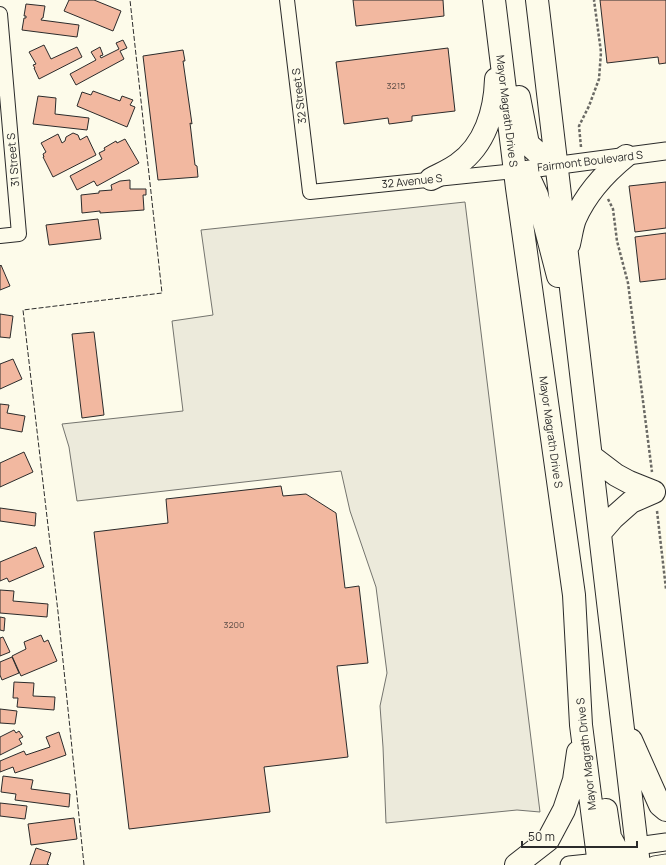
<svg xmlns="http://www.w3.org/2000/svg" width="666" height="865" viewBox="0 0 666 865" font-family="Manrope,sans-serif">
<style>
.parking{fill:#eceadb;stroke:#74746e}
.building{fill:#f2b8a0;stroke:#2b2b2b}
.lines{fill:none;stroke-linecap:round;stroke-linejoin:round}
.minor-casing{stroke:#2b2b2b;stroke-width:16}
.tertiary-casing{stroke:#2b2b2b;stroke-width:19}
.primary-casing{stroke:#2b2b2b;stroke-width:24}
.path{stroke:#6a6964;stroke-width:2.5;stroke-dasharray:3 2;stroke-linecap:butt}
.minor{stroke:#fdfbea;stroke-width:14}
.tertiary{stroke:#fdfbea;stroke-width:17}
.primary{stroke:#fdfbea;stroke-width:22}
.fence{stroke:#2b2b2b;stroke-width:1;stroke-dasharray:5 2;stroke-linecap:butt}
.labels{text-anchor:middle;stroke-width:3;stroke-linejoin:round;paint-order:stroke}
.number-label{font-size:9px;fill:#5d4e48}
.street-label{font-size:11px;fill:#2b2b2b;stroke:#fdfbea}
</style>
<rect width="100%" height="100%" fill="#fdfbea"/>
<!-- parking -->
<path class="parking" d="M465,202L540,812L517,810L386,823L383,747L380,706L387,673L376,587L350,511L341,471L77,501L69,447L62,424L183,411L172,321L213,315L201,230Z"/>
<!-- building -->
<path class="building" d="M69,0H94L121,11L113,31L64,11Z
M353,0H443L444,16L356,26Z
M600,0H666V63L659,64L658,57L607,63Z
M26,4L45,6L43,18H42L41,20L79,25L77,37L22,30L24,18H26V16H24Z
M123,40L127,48L120,51L124,59L76,85L70,74L96,60L91,52L100,47L103,55L100,56L101,58L119,49L116,43Z
M44,45L51,59L77,47L82,57L39,79L34,68H35L33,65L36,64L29,52Z
M448,48L455,111L412,116V121L389,124L388,118L344,124L336,62Z
M183,50L185,61H183L192,124L190,123L195,165L197,166L198,177L158,180L143,56Z
M93,91L120,101L122,96L133,100L130,105L135,107L127,127L77,106L82,92L91,95Z
M38,96L56,98L55,114L89,118L87,130L33,124Z
M73,133L78,135L80,140L87,136L96,155L53,177L43,157H44L43,154L46,152L41,143L58,134L62,143L65,141L66,137Z
M125,139L139,163L97,186L94,181L77,190L70,176L102,159L99,153L105,150L104,148L116,141L117,143Z
M130,180V189H146V195H143L144,210L100,213V211L82,213L81,195L99,193V191L112,190L111,185L120,181Z
M666,182V228L635,232L629,186Z
M98,219L101,239L49,245L46,225Z
M666,233V279L640,282L635,237Z
M1,265L10,286L0,290V266Z
M0,314L13,316L10,338L0,337Z
M94,332L104,415L82,418L72,334Z
M13,359L22,379L0,389V364Z
M0,404L9,405L7,413L25,416L22,432L0,428Z
M24,452L33,472L0,487V463Z
M281,486L283,496L306,494L336,513L345,588L359,586L368,663L337,666L348,757L264,767L270,812L129,829L94,532L168,523L166,499Z
M0,508L36,513L35,526L0,521Z
M36,547L44,567L9,582L7,578L0,581V562Z
M0,590L14,591L13,601L48,604L47,617L0,613Z
M0,617L5,618L4,631L0,630Z
M41,635L44,642L48,640L57,661L21,676L12,656L26,649L24,642Z
M3,637L10,652L0,656V638Z
M12,657L19,673L2,680L0,675V662Z
M14,682L34,683L33,696L55,697L54,710L17,707L18,698H13Z
M0,709L17,711L15,724L0,723Z
M14,730L16,733L19,731L23,737L19,739L22,744L0,755V737Z
M59,732L66,755L15,773L13,767L0,772V761L24,751L26,755L50,747L46,737Z
M3,776L33,780L31,789L70,794L69,807L15,800L16,794L1,792Z
M0,803L27,806L25,819L0,816Z
M74,818L77,839L31,845L28,824Z
M36,848L51,853L47,865H49H30Z"/>
<g class="lines">
<defs>
<path id="minor" d="M287,0L310,192L515,171
M0,14L19,234L0,236"/>
<path id="tertiary" d="M515,171L666,151
M626,851L637,846L666,842
M569,865L598,862L623,865
M654,865L666,863"/>
<path id="primary" d="M494,0L517,188L574,595L581,725L599,865
M537,0L639,865
M519,97L528,144L539,154L557,166
M515,171L531,182L537,195L558,276
M431,179C440,174 450,170 458,164C485,145 495,111 496,79
M569,244C571,236 572,227 575,219C586,194 605,173 626,156
M591,456L616,475L629,482L654,492
M600,533L613,518L631,502L654,492
M631,740L660,805L666,810
M606,810L610,837L619,854L636,865
M516,865L548,840L564,810L574,780L578,752"/>
</defs>
<!-- minor casing -->
<use href="#minor" class="minor-casing"/>
<!-- tertiary casing -->
<use href="#tertiary" class="tertiary-casing"/>
<!-- primary casing -->
<use href="#primary" class="primary-casing"/>
<!-- path -->
<path class="path" d="M581,147L579,126L589,106L599,79L601,52L594,0
M608,199L613,209L617,241L628,283L652,472
M657,511L666,589"/>
<!-- minor -->
<use href="#minor" class="minor"/>
<!-- tertiary -->
<use href="#tertiary" class="tertiary"/>
<!-- primary -->
<use href="#primary" class="primary"/>
<!-- fence -->
<path class="fence" d="M84,865L58,612L23,310L162,293L130,0"/>
</g>
<g class="labels">
<!-- number labels -->
<g class="number-label">
<text x="396" y="89">3215</text>
<text x="234" y="628">3200</text>
</g>
<!-- street labels -->
<g class="street-label">
<text transform="translate(299 96) rotate(-97)" y="4">32 Street S</text>
<text transform="translate(507 111) rotate(83)" y="4">Mayor Magrath Drive S</text>
<text transform="translate(13 160) rotate(-95)" y="4">31 Street S</text>
<text transform="translate(590 161) rotate(-7)" y="4">Fairmont Boulevard S</text>
<text transform="translate(412 181) rotate(-6)" y="4">32 Avenue S</text>
<text transform="translate(551 432) rotate(82)" y="4">Mayor Magrath Drive S</text>
<text transform="translate(586 754) rotate(-96)" y="4">Mayor Magrath Drive S</text>
</g>
</g>
<!-- scale -->
<path d="M522 841v6h115v-6" fill="none" stroke="#2b2b2b" stroke-width="2"/>
<text x="528" y="841" font-size="12" fill="#2b2b2b" stroke="#fdfbea" stroke-width="3" paint-order="stroke">50 m</text>
</svg>
